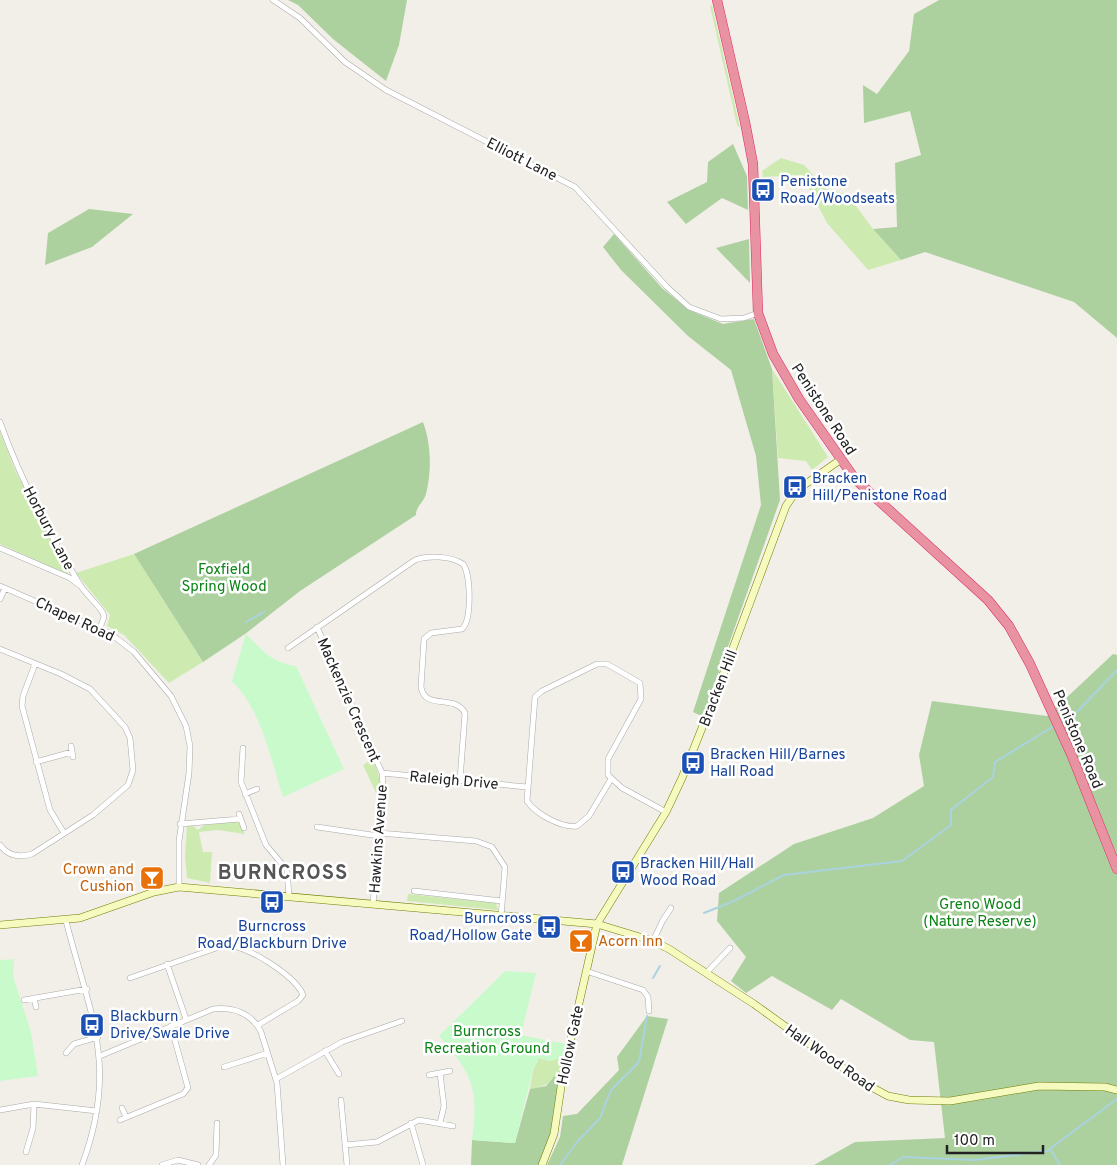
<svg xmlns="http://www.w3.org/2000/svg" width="1117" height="1165" viewBox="0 0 1117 1165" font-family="Overpass,sans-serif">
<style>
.grass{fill:#cdebb0}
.forest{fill:#add19e}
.park{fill:#c8facc}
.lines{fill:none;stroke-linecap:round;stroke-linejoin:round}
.stream{stroke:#aad3df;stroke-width:2}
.street-casing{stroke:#a9a9a9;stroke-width:6}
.secondary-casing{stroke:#707d05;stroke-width:8}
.highway-casing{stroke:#dc2a67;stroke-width:10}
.street{stroke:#fff;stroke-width:5}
.secondary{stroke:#f7fabf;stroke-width:7}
.highway{stroke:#e892a2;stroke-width:9}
.labels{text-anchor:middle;stroke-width:5;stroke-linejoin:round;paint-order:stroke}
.street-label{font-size:15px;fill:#222;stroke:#fff}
.transit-label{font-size:15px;fill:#164399;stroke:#fff;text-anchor:start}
.park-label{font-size:15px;fill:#0c8416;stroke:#fff}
.food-label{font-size:15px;fill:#c56008;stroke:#fff;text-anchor:end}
.district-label{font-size:20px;font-weight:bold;letter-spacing:1px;fill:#555;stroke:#fff}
</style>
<rect width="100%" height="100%" fill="#f2efe9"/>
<!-- grass -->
<path class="grass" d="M712,5L740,128L737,125L710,6Z
M781,158L804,165L827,189L847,194L873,229L901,260L868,270L827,223L802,175L763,177L762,171Z
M772,369L828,457L812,470L806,461L778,458Z
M0,432L15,470L69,575L0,544Z
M134,554L203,662L169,683L124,635L107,626L110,615L76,573Z
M373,759L380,779L377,795L363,765Z
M236,822L239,823L245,834L218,830L199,832L203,852H212L210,883L187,878L185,856L187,825H192L198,830L204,825Z
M408,894L496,903L498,910L407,901Z
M539,1058L549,1061L562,1058C559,1079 549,1086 530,1089L533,1070Z"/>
<!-- forest -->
<path class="forest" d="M288,0H407L399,45L386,81L333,39L298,5Z
M939,0H1117V338L1074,302L925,252L901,260L873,229L897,227L895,163L921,155L910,111L864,123L863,85L877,94L909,51L914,14Z
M733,144L747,176L748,210L722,198L686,224L667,202L707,182L708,162Z
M89,209L133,214L92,247L45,265L48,233Z
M614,234L662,288L689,310L723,324L754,319L772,369L780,500L703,717L693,712L761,505L756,456L731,370L688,336L621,270L603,247Z
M749,239L750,283L716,248Z
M423,422C431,443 432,471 426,494C424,502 416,506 416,515L300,591L245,634L203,662L134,554Z
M1113,654L1117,655V1165H814L855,1142L945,1138L934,1042L910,1040L841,999L832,1010L772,976L746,993L731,981L746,957L717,921L719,893L794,844L873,818L924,786L919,755L932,701L1047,716Z
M647,1016L668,1019L622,1165H547L560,1137L563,1116L577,1114L619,1070L617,1057Z
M560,1070L553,1133L539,1165H471L472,1140L515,1143L530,1089L546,1086Z"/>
<!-- park -->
<path class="park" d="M246,634C263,651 271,662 296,666L344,769L283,797C270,757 262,711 232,681Z
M14,959L13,976L31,1032L38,1076L0,1081V960Z
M505,971L536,973L521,1035L566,1044L562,1058L549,1061L539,1058L533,1070L515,1143L472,1140C479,1090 473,1074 439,1036Z"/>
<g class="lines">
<!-- stream -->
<path class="stream" d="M246,622L264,612
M1060,722L1078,711L1117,670
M704,913L734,901L784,875L902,861L951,825V810L993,777L995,762L1054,726
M653,978L660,966
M1050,1149L1060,1165
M560,1165L577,1142L600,1118L611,1090L639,1062L647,1016
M890,1165L903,1157L975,1160L1047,1151L1117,1099"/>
<defs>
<path id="street" d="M273,0L300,18L345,62L386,90L575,187L667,287L689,307L721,319L744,318L758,313
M0,422C20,478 48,532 79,583C85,594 96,602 103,613L104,617L100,628
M0,548L70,578L79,585
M0,586L111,634L134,652L171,696L186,726L190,746L189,773L179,841V887
M0,599L5,588
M317,627L382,773L383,787L373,904
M288,648L415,560C428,555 451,556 463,564C471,575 472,620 462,629L431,633L424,639L421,687C425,711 454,693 465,713L460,780
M0,649L61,674L90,689L125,727L130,738L133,770L128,785L93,815L32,854C19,858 8,856 0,845
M35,664L23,696L22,706L50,810L64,833
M71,746L73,757
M243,748L241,782L266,845L287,870L289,896
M36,762L72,752
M382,773L527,787
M611,779L589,816L577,826C561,828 536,814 527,801L535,697L542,691L597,664H607L640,683L641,699L608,759V775L622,788L666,812
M245,794L257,789
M239,814L244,828
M180,824L240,819
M317,827L379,836
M379,833L476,841L492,847L505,867L501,917
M414,891L502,901
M66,921C90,1015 119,1066 82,1165
M653,941L663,920L671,908
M167,964L186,1019
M586,971L643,990L648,997L649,1011
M707,972L730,948
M130,978L225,945C245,944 296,976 303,995L298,1001L258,1025
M34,998L36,1007
M24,1000L87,989
M325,1051L339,1074
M66,1053L74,1044L98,1037
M100,1056L213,1009C233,1007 252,1013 261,1032L277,1083L283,1165
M224,1067L268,1053
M440,1073L444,1106L440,1123
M429,1075L450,1071
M276,1079L342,1042L402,1021
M341,1100L347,1165
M122,1108L126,1117
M0,1110L34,1104L97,1111
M120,1120L183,1094L188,1088L171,1026
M411,1123L423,1165
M345,1145L377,1142L419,1120L453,1126
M26,1152L33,1128L34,1104
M162,1165L178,1160L198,1165
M209,1165L216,1155L217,1123"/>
<path id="secondary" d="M0,925L80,918L154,892L179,887L597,924L653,941L669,949L754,1004L864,1083L888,1096L909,1100L950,1101L1039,1086L1105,1087L1117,1090
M542,1165L554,1134L563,1074L597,924L666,812L682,778L718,688L786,506L797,490L840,460"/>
<path id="highway" d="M717,0L745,122L753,164L758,313L773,354L799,399L855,479L988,600L1009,626L1030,664L1072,756L1117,869"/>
</defs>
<!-- street casing -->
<use href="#street" class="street-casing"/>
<!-- secondary casing -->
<use href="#secondary" class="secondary-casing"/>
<!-- highway casing -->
<use href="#highway" class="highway-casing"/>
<!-- street -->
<use href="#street" class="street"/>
<!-- secondary -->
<use href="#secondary" class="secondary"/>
<!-- highway -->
<use href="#highway" class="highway"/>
</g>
<!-- icons -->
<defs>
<symbol id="bus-square" viewBox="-11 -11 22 22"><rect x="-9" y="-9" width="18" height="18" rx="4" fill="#1a4fb4" stroke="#fff"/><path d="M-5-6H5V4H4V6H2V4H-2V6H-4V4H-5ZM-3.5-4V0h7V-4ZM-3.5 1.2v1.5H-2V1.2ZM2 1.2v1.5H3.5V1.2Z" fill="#fff"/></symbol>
<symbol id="bar-square" viewBox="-11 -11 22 22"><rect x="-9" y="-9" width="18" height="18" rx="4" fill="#e8710a" stroke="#fff"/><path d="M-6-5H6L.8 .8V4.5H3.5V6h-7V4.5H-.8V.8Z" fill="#fff"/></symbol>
</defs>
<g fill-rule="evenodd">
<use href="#bus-square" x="749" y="176" width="28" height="28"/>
<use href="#bus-square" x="781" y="473" width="28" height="28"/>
<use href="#bus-square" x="679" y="749" width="28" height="28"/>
<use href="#bus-square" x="609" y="858" width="28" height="28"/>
<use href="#bar-square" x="138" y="864" width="28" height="28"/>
<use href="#bus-square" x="258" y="888" width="28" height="28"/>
<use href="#bus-square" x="535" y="913" width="28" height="28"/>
<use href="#bar-square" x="567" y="927" width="28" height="28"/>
<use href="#bus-square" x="78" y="1011" width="28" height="28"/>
</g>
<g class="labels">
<!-- street labels -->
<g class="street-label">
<text transform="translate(522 159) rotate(27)" y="5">Elliott Lane</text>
<text transform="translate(824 409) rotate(57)" y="5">Penistone Road</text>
<text transform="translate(49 528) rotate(62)" y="5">Horbury Lane</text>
<text transform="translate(75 619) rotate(25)" y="5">Chapel Road</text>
<text transform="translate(718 688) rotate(-69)" y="5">Bracken Hill</text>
<text transform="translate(349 700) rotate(66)" y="5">Mackenzie Crescent</text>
<text transform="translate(1078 739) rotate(67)" y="5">Penistone Road</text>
<text transform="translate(454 780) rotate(5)" y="5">Raleigh Drive</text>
<text transform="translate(378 839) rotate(-86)" y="5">Hawkins Avenue</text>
<text transform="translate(570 1045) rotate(-78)" y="5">Hollow Gate</text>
<text transform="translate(830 1058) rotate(35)" y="5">Hall Wood Road</text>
</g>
<!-- transit labels -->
<g class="transit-label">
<text x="780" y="186">Penistone<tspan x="780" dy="17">Road/Woodseats</tspan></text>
<text x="812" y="483">Bracken<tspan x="812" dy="17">Hill/Penistone Road</tspan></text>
<text x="710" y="759">Bracken Hill/Barnes<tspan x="710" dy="17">Hall Road</tspan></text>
<text x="640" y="868">Bracken Hill/Hall<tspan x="640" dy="17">Wood Road</tspan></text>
<text x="532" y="923" text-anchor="end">Burncross<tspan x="532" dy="17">Road/Hollow Gate</tspan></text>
<text x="272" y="931" text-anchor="middle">Burncross<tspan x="272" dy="17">Road/Blackburn Drive</tspan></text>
<text x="110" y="1021">Blackburn<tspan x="110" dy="17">Drive/Swale Drive</tspan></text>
</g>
<!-- park labels -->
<g class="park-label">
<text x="224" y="574">Foxfield<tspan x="224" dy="17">Spring Wood</tspan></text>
<text x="980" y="909">Greno Wood<tspan x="980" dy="17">(Nature Reserve)</tspan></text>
<text x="487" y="1036">Burncross<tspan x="487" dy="17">Recreation Ground</tspan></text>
</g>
<!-- food labels -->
<g class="food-label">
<text x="134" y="874">Crown and<tspan x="134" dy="17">Cushion</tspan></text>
<text x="598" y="946" text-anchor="start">Acorn Inn</text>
</g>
<!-- district labels -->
<g class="district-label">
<text x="283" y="879">BURNCROSS</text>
</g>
</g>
<!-- scale -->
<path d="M947 1145v8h96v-8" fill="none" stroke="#222222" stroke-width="2.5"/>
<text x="954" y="1145" font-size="15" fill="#222222" stroke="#ffffff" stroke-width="4" paint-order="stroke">100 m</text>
</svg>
